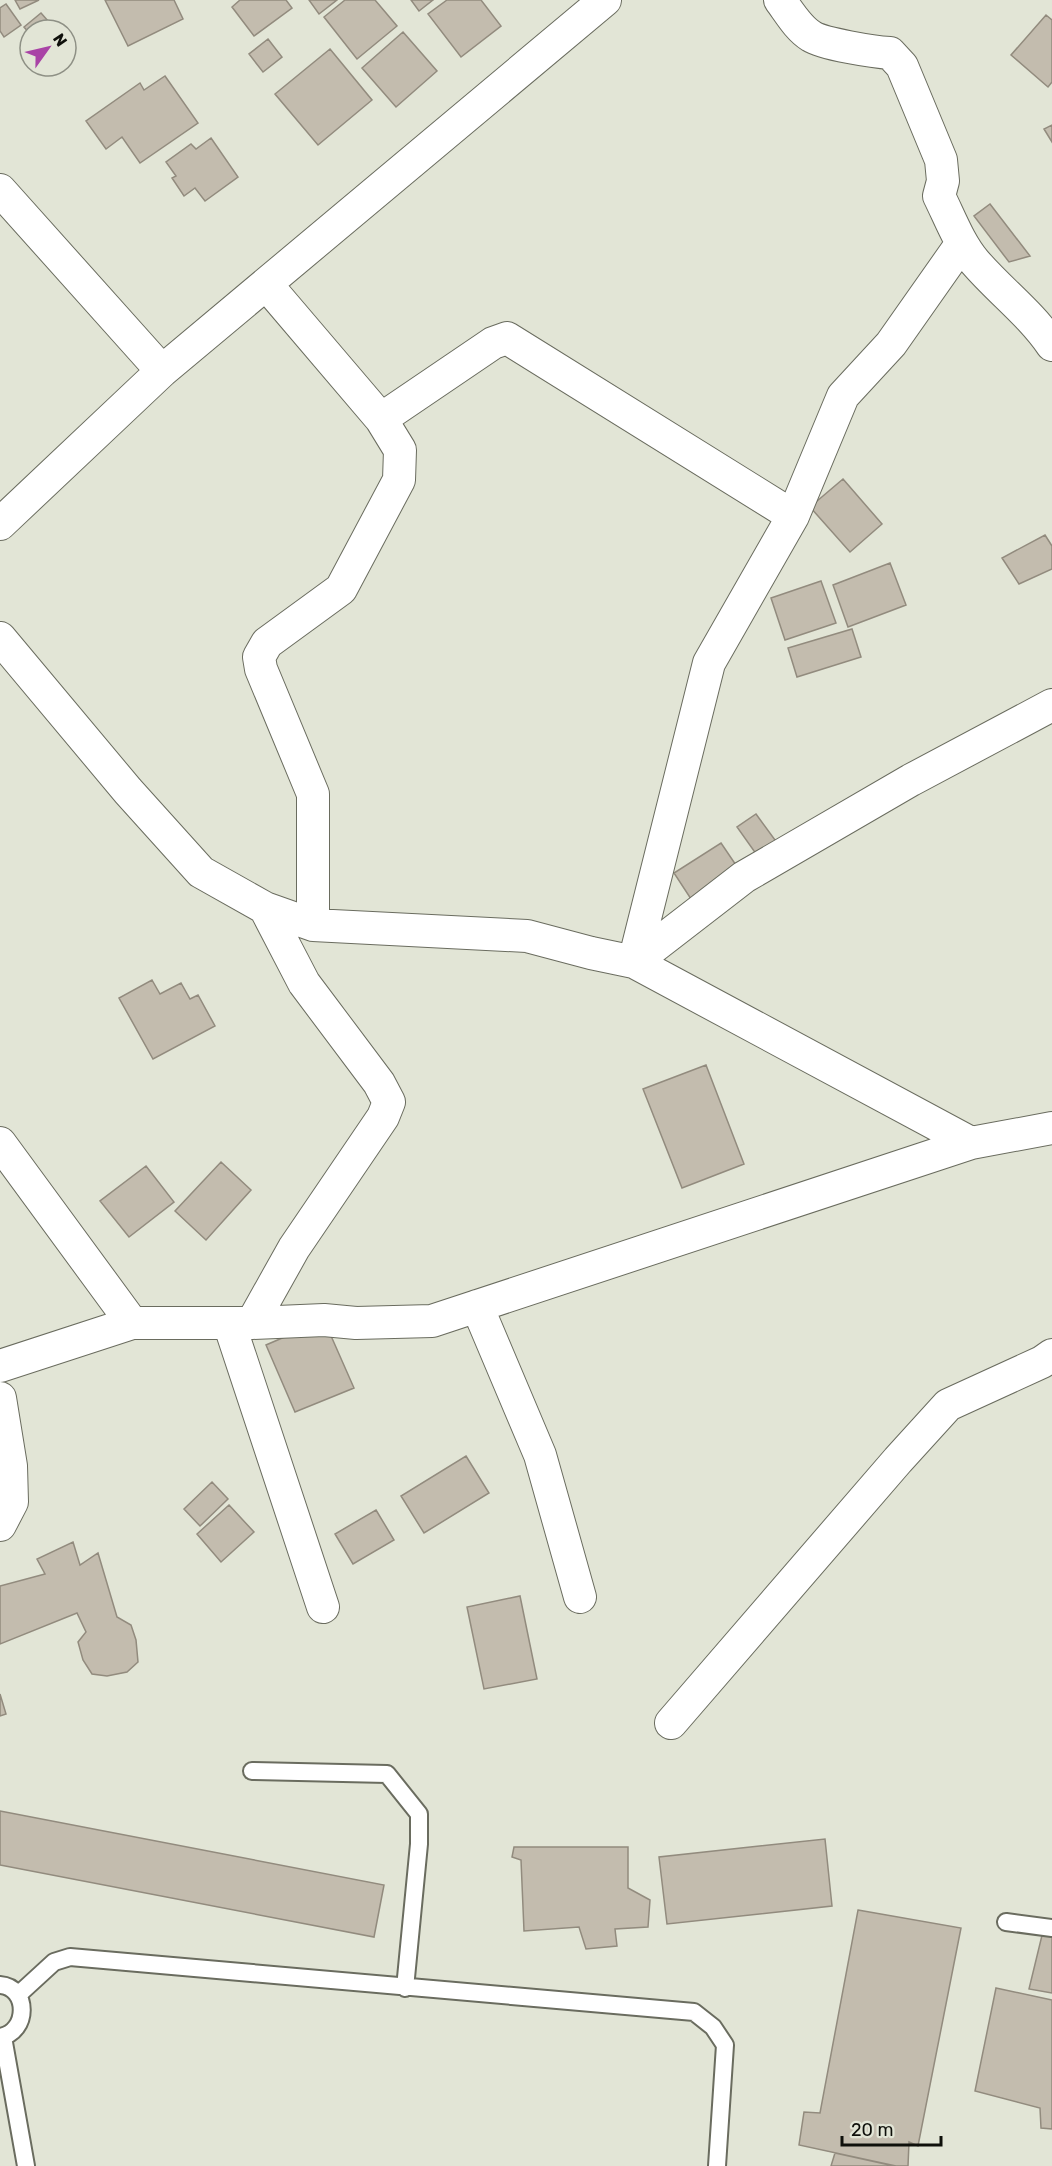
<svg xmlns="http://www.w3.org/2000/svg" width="1052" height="2166" viewBox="0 0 1052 2166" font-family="Rubik,sans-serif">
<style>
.building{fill:#c3bcae;stroke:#928b7e;stroke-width:1.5}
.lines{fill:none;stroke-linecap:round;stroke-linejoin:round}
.lane-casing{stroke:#6a6c5f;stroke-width:20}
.street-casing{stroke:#6a6c5f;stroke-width:34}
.lane{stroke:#fff;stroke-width:16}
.street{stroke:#fff;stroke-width:32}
</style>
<rect width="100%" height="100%" fill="#e2e5d6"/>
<!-- building -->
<path class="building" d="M15,0H39L20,9Z
M105,0H174L183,19L128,46Z
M240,0H286L292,8L254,36L232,7Z
M309,0H337L319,14Z
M345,0H375L397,26L357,59L324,17Z
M411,0H433L419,11Z
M447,0H481L501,26L461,57L428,14Z
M6,4L21,25L4,37L0,31V8Z
M41,13L56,30H30V34L24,27Z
M1046,15L1052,20V82L1048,87L1011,55Z
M403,32L437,71L396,107L362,68Z
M268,39L282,57L263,72L249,54Z
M330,49L372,100L318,145L275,94Z
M165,76L198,123L140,163L122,137L106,149L86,121L140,83L144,90Z
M1052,125V142L1044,129Z
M211,138L238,177L205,201L195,188L184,196L172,178L176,176L166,162L191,144L196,149Z
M990,204L1030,256L1009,262L974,216Z
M843,479L882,524L850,552L810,507Z
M1045,535L1052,546V569L1019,584L1002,558Z
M890,563L906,605L848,627L833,585Z
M821,581L836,623L785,640L771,598Z
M852,629L861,657L797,677L788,648Z
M756,814L778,844L759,858L737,827Z
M721,843L738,868L691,899L674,873Z
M152,980L160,994L181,983L190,999L198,995L215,1026L153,1059L119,998Z
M706,1065L744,1164L682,1188L643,1089Z
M221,1162L251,1190L206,1240L175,1211Z
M146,1166L174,1202L129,1237L100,1201Z
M324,1320L354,1388L295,1412L266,1345Z
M466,1456L489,1493L424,1533L401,1496Z
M212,1482L228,1499L200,1526L184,1509Z
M229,1505L254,1532L221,1562L197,1534Z
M376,1510L394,1540L353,1564L335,1534Z
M73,1542L80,1565L98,1553L117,1617L131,1625L136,1640L138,1662L127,1672L107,1676L92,1674L83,1660L78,1642L86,1632L77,1613L0,1644V1586L45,1574L37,1559Z
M520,1596L537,1679L484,1689L467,1607Z
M0,1694L6,1714L0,1716Z
M0,1811L384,1885L374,1937L0,1865Z
M825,1839L832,1906L667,1924L659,1857Z
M514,1847H628V1888L650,1900L648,1927L615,1929L617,1946L586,1949L579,1927L524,1931L521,1860L512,1857Z
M858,1910L961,1928L918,2146L909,2142L908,2166H896L799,2145L804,2112L820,2113Z
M1044,1927L1052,1928V1993L1029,1989Z
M996,1988L1052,2000V2129L1041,2128L1040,2108L975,2091Z
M835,2153L894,2166H831Z"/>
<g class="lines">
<defs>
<path id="lane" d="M252,1771L387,1774L419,1814V1844L405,1988
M1006,1922L1052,1928
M0,1985C29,1987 29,2032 0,2037
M18,1995L54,1962L70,1957L694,2012L713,2027L725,2045L717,2166
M3,2037L26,2166"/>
<path id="street" d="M780,0C789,12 798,28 811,36C823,44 874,52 890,53L902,66L941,160L943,181L939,196C950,218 959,243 975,262C1000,291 1030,313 1052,345
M0,190L162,371
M266,284L381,419L400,450L399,480L341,589L267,643L259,657L261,669L313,794V925
M381,419L493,343L507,338L793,516
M0,524L162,371L605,0
M0,638L128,791L201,872L265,908L313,925L527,936L591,953L634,962L971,1143
M634,962L709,663L793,516L843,396L891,344L962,243
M634,962L744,877L911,780L1052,705
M0,1143L132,1323
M477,1306L540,1455L580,1597
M229,1323L323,1607
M252,1323L294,1248L383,1117L389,1102L379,1083L304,983L265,908
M0,1366L132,1323H252L324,1320L356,1323L432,1321L971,1143L1052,1128
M0,1398L11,1466L12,1502L0,1525
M671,1723L898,1460L948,1405L1042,1362L1052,1355"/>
</defs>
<!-- lane casing -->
<use href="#lane" class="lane-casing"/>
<!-- street casing -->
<use href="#street" class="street-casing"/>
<!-- lane -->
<use href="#lane" class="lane"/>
<!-- street -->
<use href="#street" class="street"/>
</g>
<!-- north arrow -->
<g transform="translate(48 48) rotate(56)"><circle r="28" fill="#e2e5d6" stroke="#8e9085" stroke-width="1.5"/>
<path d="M0-4.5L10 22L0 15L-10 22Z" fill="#a943a6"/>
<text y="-9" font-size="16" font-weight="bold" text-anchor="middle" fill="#0f100b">N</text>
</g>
<!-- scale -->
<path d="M842 2136v9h99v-9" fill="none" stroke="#0f100b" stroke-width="3"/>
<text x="851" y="2136" font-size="18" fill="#0f100b" stroke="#e2e5d6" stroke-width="4.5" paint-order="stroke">20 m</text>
</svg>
